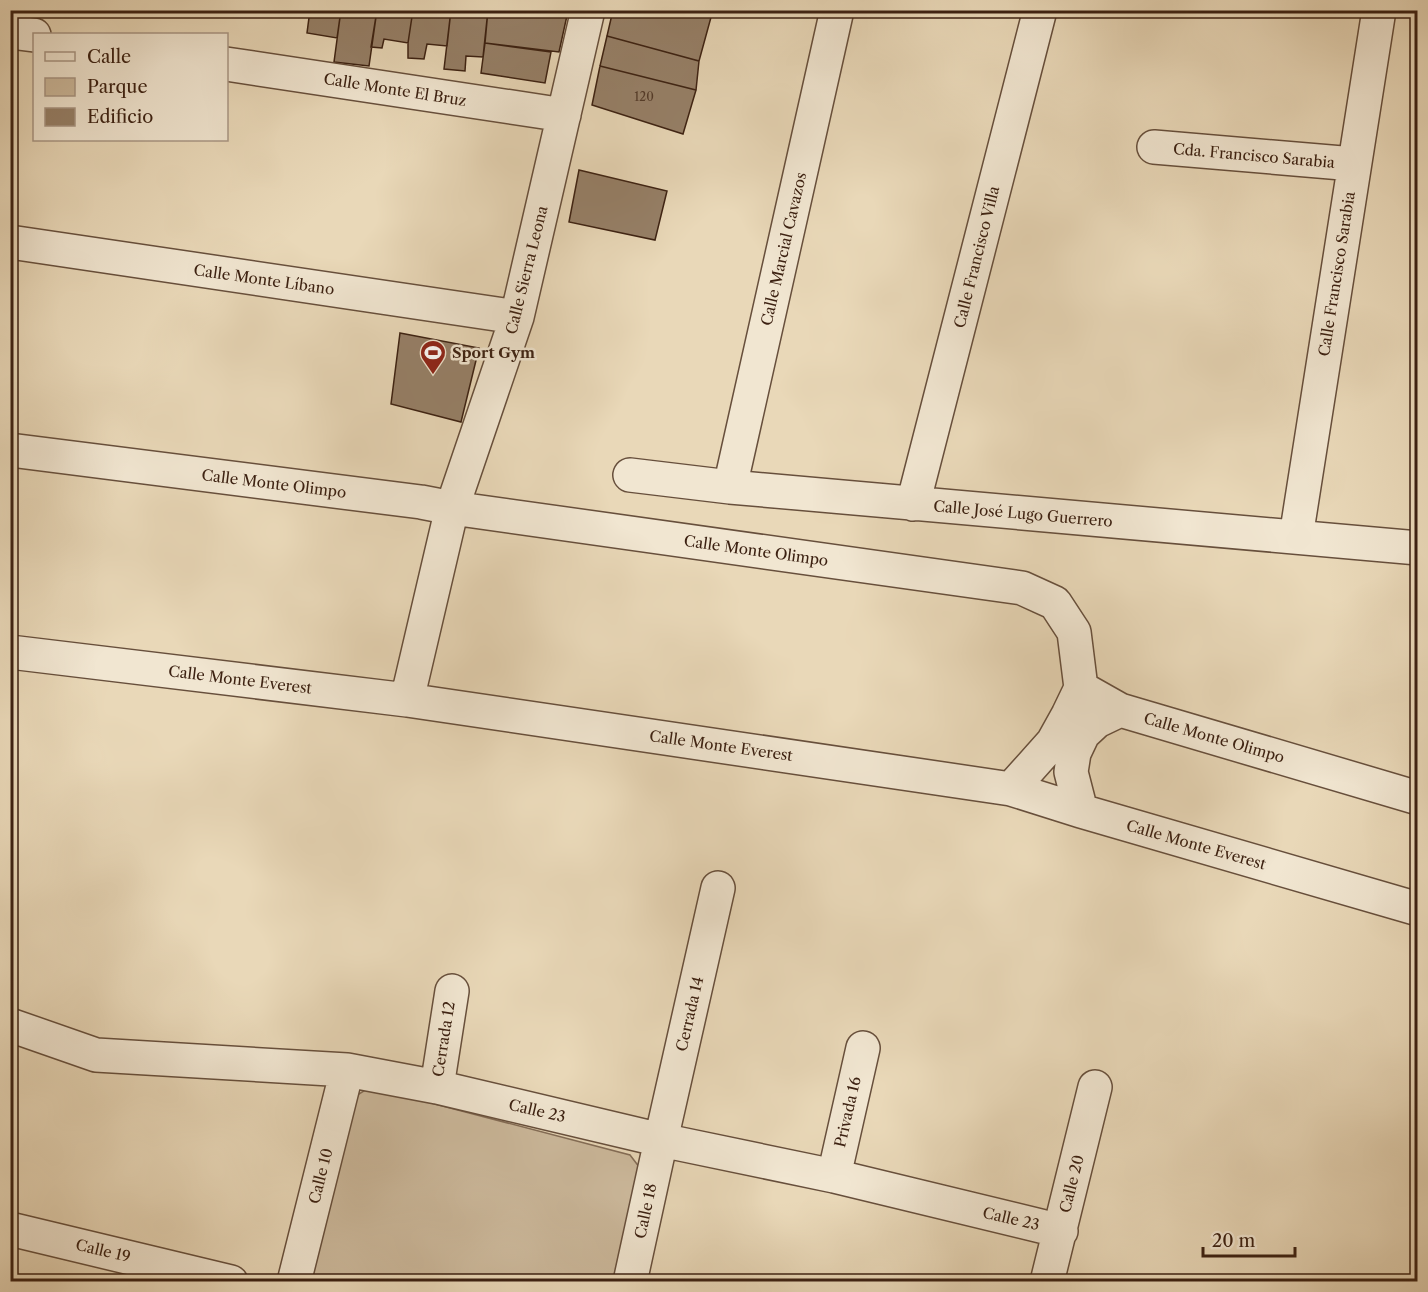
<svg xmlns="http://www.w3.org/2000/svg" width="1428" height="1292" viewBox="0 0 1428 1292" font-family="'Libre Caslon Text',serif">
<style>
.green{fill:#ccb99c;stroke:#846d57;stroke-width:1.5}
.building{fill:#968068;stroke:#3c2112;stroke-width:1.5}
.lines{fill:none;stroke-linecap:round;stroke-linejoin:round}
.minor-casing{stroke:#674f3c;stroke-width:36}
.minor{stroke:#f1e6d1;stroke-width:33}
.labels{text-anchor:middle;stroke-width:5;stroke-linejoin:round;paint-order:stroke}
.number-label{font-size:12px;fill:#523928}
.street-label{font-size:15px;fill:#3c2112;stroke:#f1e6d1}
.poi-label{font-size:15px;font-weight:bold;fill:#3c2112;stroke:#f1e6d1;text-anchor:start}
</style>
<rect width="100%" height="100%" fill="#e9d8b8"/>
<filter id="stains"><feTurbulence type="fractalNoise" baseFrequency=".00333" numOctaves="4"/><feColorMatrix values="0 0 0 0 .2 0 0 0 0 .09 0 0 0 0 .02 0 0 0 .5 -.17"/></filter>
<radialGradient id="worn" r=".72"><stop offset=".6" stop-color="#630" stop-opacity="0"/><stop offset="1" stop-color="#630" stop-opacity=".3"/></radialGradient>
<!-- green -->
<path class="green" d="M370,1087L630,1155L643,1172L616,1281L307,1282L351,1099Z"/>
<!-- building -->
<path class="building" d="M310,10H341L337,38L307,33Z
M341,10H377L369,66L334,62Z
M377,10H413L408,43L384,39L382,48L371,47Z
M413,10H451L447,46L427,44L424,59L408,58V43Z
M451,10H488L483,57L466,56L465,71L444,69Z
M488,10L568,11L559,52L485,43Z
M613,10H713L699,61L607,36Z
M607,36L699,61L696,90L600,66Z
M485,43L551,52L545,83L481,73Z
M600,66L696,90L683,134L592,105Z
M579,170L667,191L655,240L569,222Z
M400,333L479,348L461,422L391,404Z"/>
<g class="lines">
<defs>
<path id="minor" d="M10,32L34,35
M226,64L564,115
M1154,147L1354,164
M10,242L517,317
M10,450L421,502L452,508L1022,588L1055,603L1074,632L1081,688
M630,475L730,487L1418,548
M730,487L837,10
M913,504L1040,10
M1296,537L1379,10
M10,652L407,700L1011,789L1081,811L1418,909
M1081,688L1120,710L1418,798
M407,700L452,508L517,317L588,10
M1011,789L1053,742L1068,715L1081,688
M1081,811L1071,772L1074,753L1083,734L1097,721L1120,710
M10,1025L96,1055L347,1070L437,1087L661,1140L834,1176L1061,1231
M437,1087L452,991
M834,1176L863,1048
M10,1229L231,1282
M294,1282L347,1070
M630,1282L661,1140L718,888
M1047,1282L1095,1087"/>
</defs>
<!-- minor casing -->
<use href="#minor" class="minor-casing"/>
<!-- minor -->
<use href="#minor" class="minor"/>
</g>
<!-- icons -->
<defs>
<symbol id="stadium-pin" viewBox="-11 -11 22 30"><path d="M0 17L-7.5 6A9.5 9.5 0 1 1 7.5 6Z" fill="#8f2418" stroke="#f1e6d1"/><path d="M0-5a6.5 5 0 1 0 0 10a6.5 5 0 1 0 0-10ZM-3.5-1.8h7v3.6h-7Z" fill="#fff"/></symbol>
</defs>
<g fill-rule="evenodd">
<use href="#stadium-pin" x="418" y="338" width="30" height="40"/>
</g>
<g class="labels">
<!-- number labels -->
<g class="number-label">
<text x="644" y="101">120</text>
</g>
<!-- street labels -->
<g class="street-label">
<text transform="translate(395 90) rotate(9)" y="5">Calle Monte El Bruz</text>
<text transform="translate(1254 156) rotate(5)" y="5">Cda. Francisco Sarabia</text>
<text transform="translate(784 249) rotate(-77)" y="5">Calle Marcial Cavazos</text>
<text transform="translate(977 257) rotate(-76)" y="5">Calle Francisco Villa</text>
<text transform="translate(527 270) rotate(-76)" y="5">Calle Sierra Leona</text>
<text transform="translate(1337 274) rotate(-81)" y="5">Calle Francisco Sarabia</text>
<text transform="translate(264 280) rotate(8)" y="5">Calle Monte Líbano</text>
<text transform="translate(274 484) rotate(7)" y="5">Calle Monte Olimpo</text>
<text transform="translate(1023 514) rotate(5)" y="5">Calle José Lugo Guerrero</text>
<text transform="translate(756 551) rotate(8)" y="5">Calle Monte Olimpo</text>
<text transform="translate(240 680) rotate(7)" y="5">Calle Monte Everest</text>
<text transform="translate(1214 738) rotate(16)" y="5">Calle Monte Olimpo</text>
<text transform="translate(721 746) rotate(8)" y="5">Calle Monte Everest</text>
<text transform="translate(1196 845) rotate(16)" y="5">Calle Monte Everest</text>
<text transform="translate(690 1014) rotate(-77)" y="5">Cerrada 14</text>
<text transform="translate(444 1039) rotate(-81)" y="5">Cerrada 12</text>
<text transform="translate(537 1111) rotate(13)" y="5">Calle 23</text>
<text transform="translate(848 1112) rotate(-77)" y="5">Privada 16</text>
<text transform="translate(321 1176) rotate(-76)" y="5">Calle 10</text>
<text transform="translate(1072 1184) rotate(-76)" y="5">Calle 20</text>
<text transform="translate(646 1211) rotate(-78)" y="5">Calle 18</text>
<text transform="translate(1011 1219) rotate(13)" y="5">Calle 23</text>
<text transform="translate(103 1251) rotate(13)" y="5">Calle 19</text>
</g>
<!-- poi labels -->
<g class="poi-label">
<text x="452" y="358">Sport Gym</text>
</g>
</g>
<!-- margin -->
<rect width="1428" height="1292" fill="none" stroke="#e9d8b8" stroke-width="36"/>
<rect x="12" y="12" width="1404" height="1268" fill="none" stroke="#3c2112" stroke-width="3"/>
<rect x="18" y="18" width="1392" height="1256" fill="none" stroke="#3c2112" stroke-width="1.5"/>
<!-- legend -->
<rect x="33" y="33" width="195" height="108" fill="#f1e6d1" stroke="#a99785" stroke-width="1.5"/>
<rect x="45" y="52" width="30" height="9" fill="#f1e6d1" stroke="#a99785" stroke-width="1.5"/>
<text x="87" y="63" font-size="18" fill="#3c2112">Calle</text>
<rect x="45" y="78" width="30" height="18" fill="#ccb99c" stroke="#a99785" stroke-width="1.5"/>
<text x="87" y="93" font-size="18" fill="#3c2112">Parque</text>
<rect x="45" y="108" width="30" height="18" fill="#968068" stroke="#a99785" stroke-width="1.5"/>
<text x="87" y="123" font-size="18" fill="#3c2112">Edificio</text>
<!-- scale -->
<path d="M1203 1247v9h92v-9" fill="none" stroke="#3c2112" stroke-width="3"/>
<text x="1212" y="1247" font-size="18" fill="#3c2112" stroke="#f1e6d1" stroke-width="4.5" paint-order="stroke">20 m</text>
<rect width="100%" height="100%" filter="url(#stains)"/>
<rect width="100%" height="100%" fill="url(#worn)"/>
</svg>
